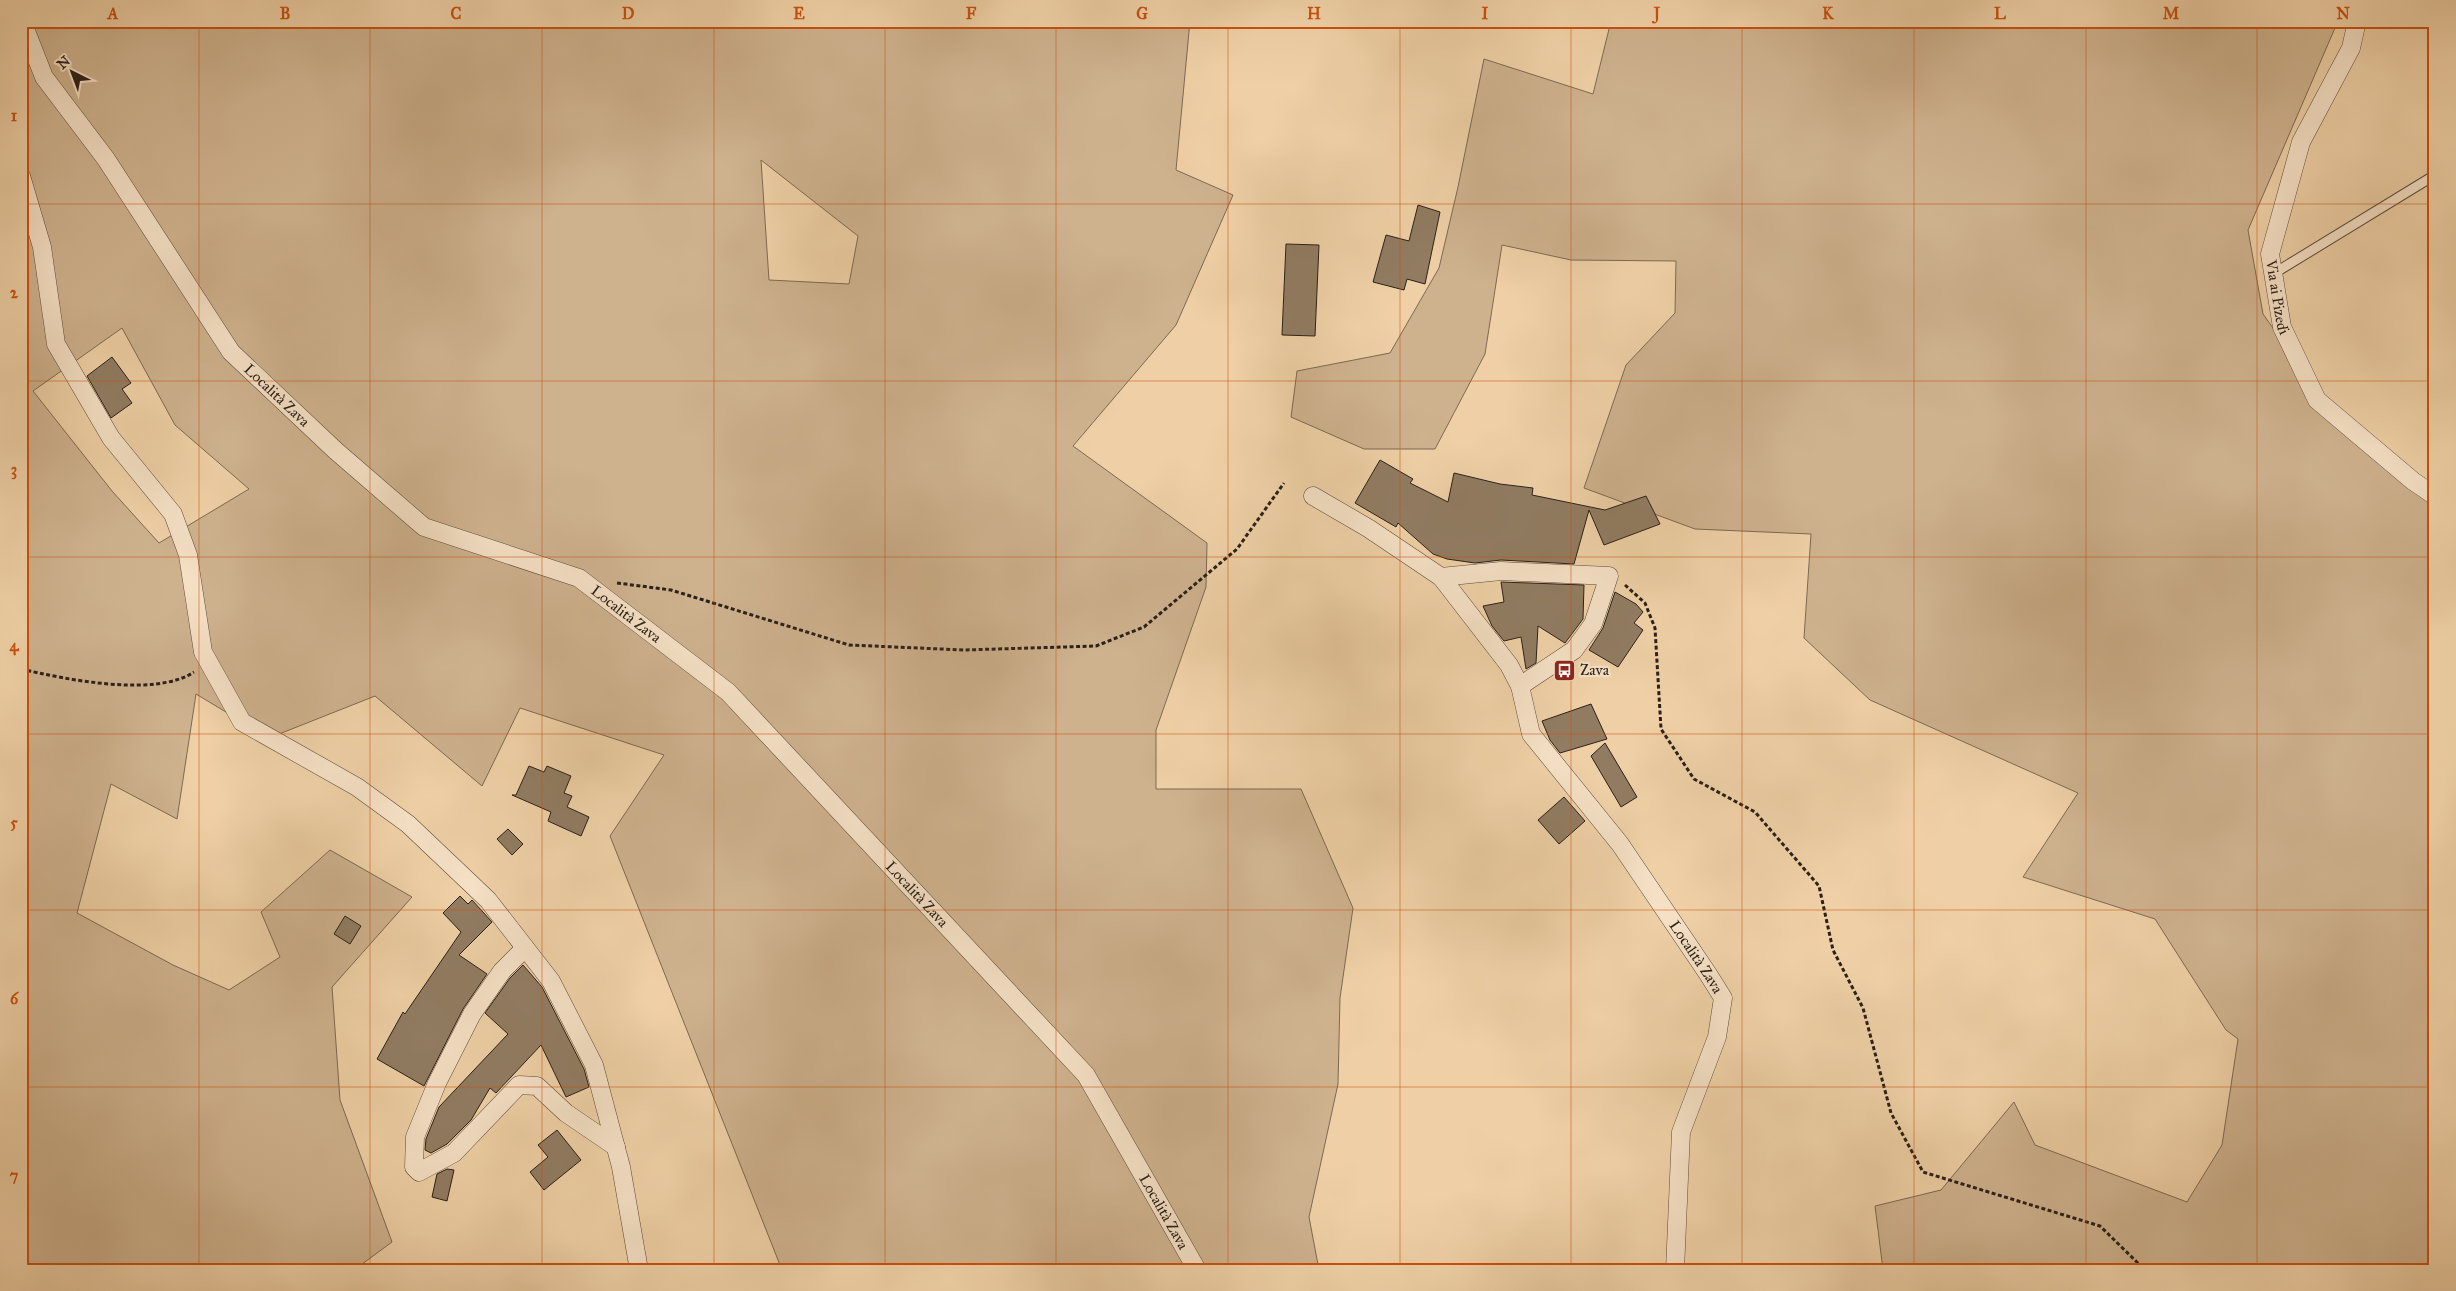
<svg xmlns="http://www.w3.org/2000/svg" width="2456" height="1291" viewBox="0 0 2456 1291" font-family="'IM FELL Great Primer',serif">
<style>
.green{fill:#ceb28e;stroke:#7c6954;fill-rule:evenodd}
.building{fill:#917c62;stroke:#2b2019}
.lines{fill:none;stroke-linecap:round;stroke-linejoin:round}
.lane-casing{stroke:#5c4c3c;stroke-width:11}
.street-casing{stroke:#5c4c3c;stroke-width:19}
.path{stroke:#2b2019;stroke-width:3;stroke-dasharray:4 2.5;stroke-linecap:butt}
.lane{stroke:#f5e0c5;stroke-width:9}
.street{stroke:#f5e0c5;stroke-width:18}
.grid{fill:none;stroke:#cc500e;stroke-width:1;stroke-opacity:0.55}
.labels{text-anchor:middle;stroke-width:4.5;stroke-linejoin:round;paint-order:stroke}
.street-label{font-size:15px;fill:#2b2019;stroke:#f5e0c5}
.poi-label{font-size:15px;fill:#2b2019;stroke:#f5e0c5;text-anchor:start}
.neatline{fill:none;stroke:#cc500e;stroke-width:2}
.grid-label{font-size:16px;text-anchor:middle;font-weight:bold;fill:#cc500e}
</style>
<rect width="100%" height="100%" fill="#efd0a6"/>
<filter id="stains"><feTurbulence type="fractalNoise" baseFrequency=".004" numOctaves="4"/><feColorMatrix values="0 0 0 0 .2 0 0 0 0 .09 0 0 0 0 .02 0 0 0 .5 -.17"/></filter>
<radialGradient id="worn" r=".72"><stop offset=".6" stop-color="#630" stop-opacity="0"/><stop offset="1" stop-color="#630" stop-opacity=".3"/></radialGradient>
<!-- green -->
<path class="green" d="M21,21H1190L1176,170L1233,195L1176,325L1073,446L1207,543L1206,587L1156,730V789H1301L1353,908L1340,998L1338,1084L1309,1217L1319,1270H782L610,836L664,755L520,708L482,786L375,696L269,738L196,694L177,819L111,784L77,913L173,965L229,990L280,957L261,912L330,850L412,897L332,987L340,1100L392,1242L354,1270H21ZM761,160L858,236L849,284L769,280ZM122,328L175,425L249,489L159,543L112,491L33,391Z
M1598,21H2338L2248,230L2263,314L2346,430L2435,504V1270H2216L2158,1265L2150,1270H1883L1875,1206L1941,1190L2014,1102L2035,1145L2187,1202L2222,1145L2238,1039L2226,1030L2155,919L2023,877L2078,793L1870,700L1804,638L1811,534L1695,529L1584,488L1626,365L1675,313L1676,261L1571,260L1502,245L1485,354L1435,449H1364L1291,417L1297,371L1390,353L1439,268L1458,187L1484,59L1593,94L1610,25Z"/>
<!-- building -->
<path class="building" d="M1418,205L1440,212L1425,284L1407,279L1404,290L1373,282L1386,235L1409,241Z
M1286,244L1319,245L1315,336L1282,335Z
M112,357L131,383L122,389L132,403L111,418L87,376Z
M1380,460L1413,479L1410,483L1448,502L1454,473L1500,484L1533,488L1532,495L1605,510L1646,496L1660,524L1604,545L1589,510L1574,564L1501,560L1475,563L1447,559L1433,554L1398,523L1396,527L1355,503Z
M1501,582L1584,585L1583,619L1565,643L1538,626L1536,663L1526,669L1521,637L1504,641L1492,626L1483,606L1504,602Z
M1615,592L1636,604L1643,612L1634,623L1643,630L1618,667L1589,650L1603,628Z
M1591,704L1607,739L1560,753L1550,740L1542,721Z
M1605,743L1637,797L1621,807L1591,756Z
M529,766L544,772L547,766L571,776L564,793L572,796L567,807L589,817L581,836L548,821L551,812L512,795H516Z
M1564,797L1585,821L1559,844L1538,820Z
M508,829L523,844L512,855L497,839Z
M460,896L468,904L472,900L492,922L459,955L487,974L463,1009L424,1086L377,1059L403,1012L405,1014L461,932L443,913Z
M345,916L361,926L350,944L334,934Z
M523,965L542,987L584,1069L589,1087L566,1097L541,1045L496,1093L490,1088L471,1120L447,1144L431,1153L425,1150L426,1139L439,1107L508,1034L485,1013L510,978Z
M557,1130L581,1160L544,1190L530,1172L548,1157L538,1145Z
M447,1169L454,1170L447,1201L432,1197L437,1174Z"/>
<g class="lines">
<defs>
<path id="lane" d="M2273,274L2435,175"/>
<g id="street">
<path id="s1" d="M22,21L44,77L106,159L231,352L336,451L424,527L579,578L728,692L1086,1075L1197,1270"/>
<path id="s2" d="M2357,21L2351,48L2301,142L2270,254L2282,327L2317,400L2413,481L2435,496"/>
<path d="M21,176L42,247L56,344L111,438L173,514L188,555L203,652L242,722L357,787L408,824L488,900L551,981L594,1065L621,1167L639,1270"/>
<path d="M1313,496L1368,528L1441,577L1501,571L1609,576L1593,624L1574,650L1520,686"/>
<path id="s3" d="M1441,577L1509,665L1520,686L1531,734L1620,844L1708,974L1723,998L1717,1037L1681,1132L1675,1270"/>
<path d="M525,948L502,971L472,1014L437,1083L415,1137L414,1167L419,1172L454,1153L519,1085L537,1086L566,1113L616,1147"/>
</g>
</defs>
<!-- lane casing -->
<use href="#lane" class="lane-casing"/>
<!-- street casing -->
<use href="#street" class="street-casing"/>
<!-- path -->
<path class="path" d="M617,583L671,590L849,645L964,650L1096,646L1144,627L1237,549L1284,483
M1625,585L1645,603L1655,628L1661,729L1694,779L1755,812L1819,886L1833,950L1863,1008L1891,1113L1923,1172L2100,1226L2145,1270
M21,669C64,679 155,698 194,672"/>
<!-- lane -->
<use href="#lane" class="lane"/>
<!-- street -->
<use href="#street" class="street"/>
</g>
<!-- grid -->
<path class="grid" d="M199,21V1270M370,21V1270M542,21V1270M714,21V1270M885,21V1270M1056,21V1270M1228,21V1270M1400,21V1270M1571,21V1270M1742,21V1270M1914,21V1270M2086,21V1270M2257,21V1270M21,204H2435M21,381H2435M21,557H2435M21,734H2435M21,910H2435M21,1087H2435"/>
<!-- icons -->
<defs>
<symbol id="bus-square" viewBox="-11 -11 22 22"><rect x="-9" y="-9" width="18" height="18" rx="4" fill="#8f2418" stroke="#f5e0c5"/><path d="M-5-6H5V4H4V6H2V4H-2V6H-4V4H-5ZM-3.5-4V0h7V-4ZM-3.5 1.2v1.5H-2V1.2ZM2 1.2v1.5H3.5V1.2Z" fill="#fff"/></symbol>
</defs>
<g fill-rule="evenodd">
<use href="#bus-square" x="1552" y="658" width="25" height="25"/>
</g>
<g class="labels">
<!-- street labels -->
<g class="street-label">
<text dy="5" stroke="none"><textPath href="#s2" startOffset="294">Via ai Pizedi</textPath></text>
<text dy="5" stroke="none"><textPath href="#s1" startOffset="456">Località Zava</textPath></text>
<text dy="5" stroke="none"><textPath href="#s1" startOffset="876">Località Zava</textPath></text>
<text dy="5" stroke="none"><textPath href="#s1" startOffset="1281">Località Zava</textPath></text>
<text dy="5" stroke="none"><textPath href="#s3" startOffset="462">Località Zava</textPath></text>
<text dy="5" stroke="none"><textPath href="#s1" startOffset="1686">Località Zava</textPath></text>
</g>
<!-- poi labels -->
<g class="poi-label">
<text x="1580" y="675">Zava</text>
</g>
</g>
<!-- margin -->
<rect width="2456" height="1291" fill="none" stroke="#efd0a6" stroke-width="55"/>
<!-- north arrow -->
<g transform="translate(72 72) rotate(318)" stroke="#f5e0c5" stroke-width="4" paint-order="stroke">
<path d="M0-4L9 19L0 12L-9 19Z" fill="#2b2019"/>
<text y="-8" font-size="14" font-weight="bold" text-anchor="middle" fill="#2b2019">N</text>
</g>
<rect x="28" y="28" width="2400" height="1236" class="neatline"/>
<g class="grid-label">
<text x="113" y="19">A</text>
<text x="285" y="19">B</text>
<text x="456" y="19">C</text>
<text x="628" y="19">D</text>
<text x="799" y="19">E</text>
<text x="971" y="19">F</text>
<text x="1142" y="19">G</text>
<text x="1314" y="19">H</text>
<text x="1485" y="19">I</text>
<text x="1657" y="19">J</text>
<text x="1828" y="19">K</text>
<text x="2000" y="19">L</text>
<text x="2171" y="19">M</text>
<text x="2343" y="19">N</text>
<text x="14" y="121">1</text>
<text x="14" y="298">2</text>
<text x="14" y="475">3</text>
<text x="14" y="651">4</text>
<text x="14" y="828">5</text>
<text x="14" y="1004">6</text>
<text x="14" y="1181">7</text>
</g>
<rect width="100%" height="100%" filter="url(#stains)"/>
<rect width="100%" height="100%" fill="url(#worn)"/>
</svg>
